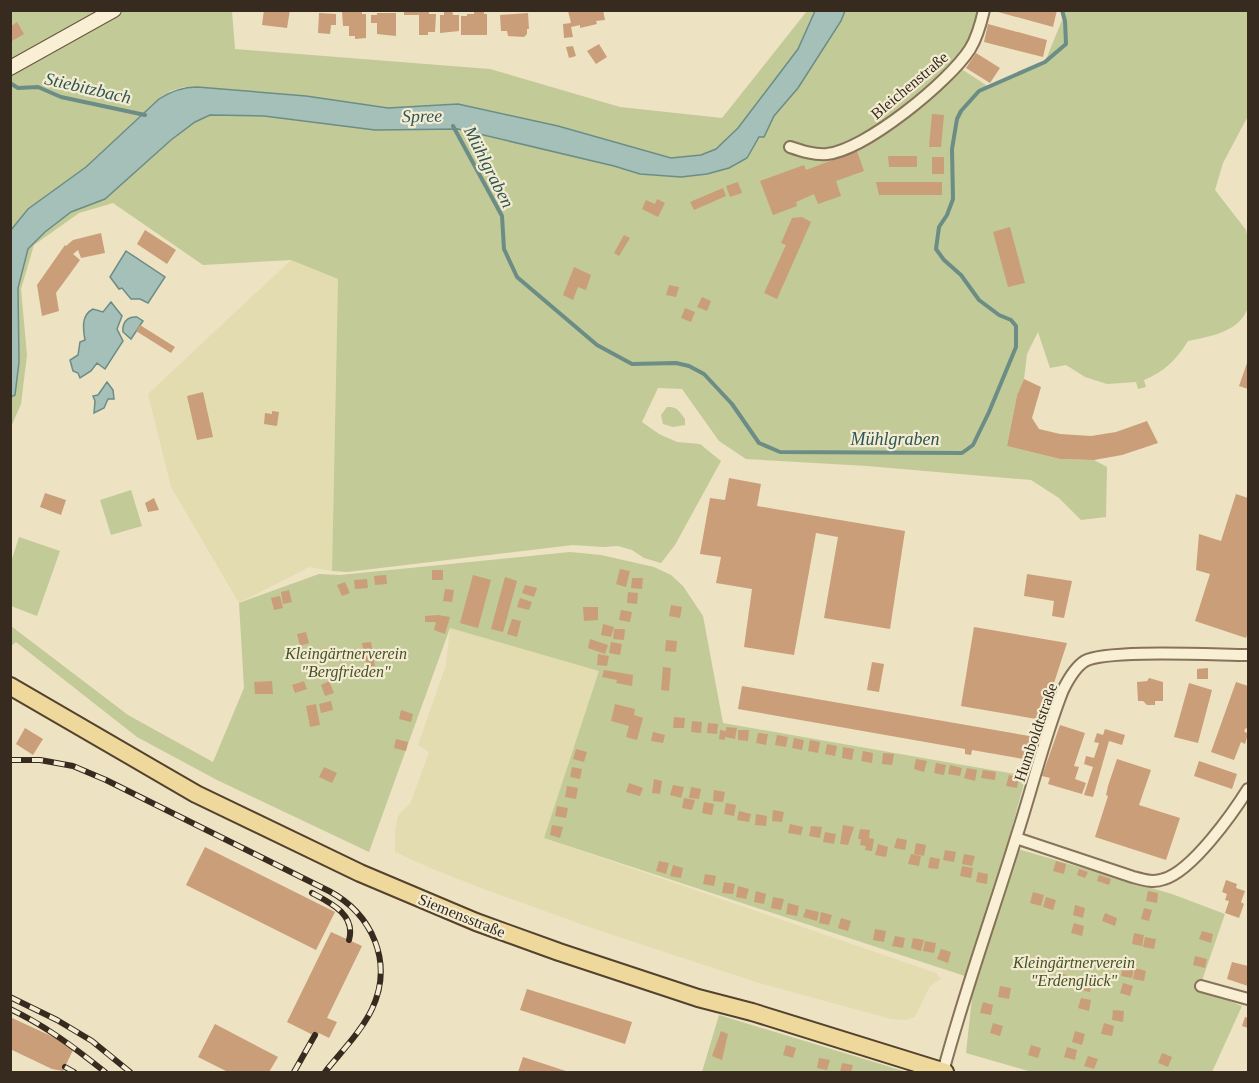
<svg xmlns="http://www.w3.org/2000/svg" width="1259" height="1083" viewBox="0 0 1259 1083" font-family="'Times New Roman',serif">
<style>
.farmland{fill:#e2dcb0}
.green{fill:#c2ca97}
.water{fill:#a5bfb9;stroke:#6c8d86;stroke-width:1.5}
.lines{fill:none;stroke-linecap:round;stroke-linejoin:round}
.stream{stroke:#6c8d86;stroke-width:4}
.building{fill:#ca9e79}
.street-casing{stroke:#86735a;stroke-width:14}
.secondary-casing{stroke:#68543d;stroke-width:16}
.primary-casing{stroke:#54412e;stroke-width:20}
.street{stroke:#f8efd5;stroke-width:10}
.secondary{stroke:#f8efd5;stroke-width:14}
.primary{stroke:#efd89b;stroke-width:16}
.rail-casing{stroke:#362b1e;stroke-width:6}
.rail{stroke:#f4ecd2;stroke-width:4;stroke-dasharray:11;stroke-linecap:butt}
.labels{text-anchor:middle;stroke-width:4.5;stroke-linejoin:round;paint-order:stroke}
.street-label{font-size:16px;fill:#362b1e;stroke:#f4ecd2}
.park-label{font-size:16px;font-style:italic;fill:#455225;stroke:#f4ecd2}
.water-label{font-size:18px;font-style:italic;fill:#2d5655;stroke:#f4ecd2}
</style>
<rect width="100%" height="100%" fill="#ede2c2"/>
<!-- farmland -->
<path class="farmland" d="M291,260L338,279L332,571L309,567L239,603L171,487L148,394Z
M450,628L600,671L544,838L936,973L941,979L930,986L915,1017L905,1020L891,1019L756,982L595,929L489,891L435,870L395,852V831L398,816L411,802L429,752L418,745L446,665Z"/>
<!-- green -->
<path class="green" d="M11,11H102L11,61Z
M124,11H232L235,49L490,69L620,107L722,118L807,11H815L798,49L738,128L716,149L701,155L671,158L558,126L458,104L388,108L306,96L184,87L170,91L159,99L86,167L28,209L11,230V75L77,34Z
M845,11H984L957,66L989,87L1045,62L1062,20L1061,11H1248V116L1223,163L1215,190L1246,230L1248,241V307C1240,332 1211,336 1188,341C1177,359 1164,372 1144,380L1146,387L1138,389L1136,382L1107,384L1085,377L1066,365L1050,368L1038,332L1027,354L1024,379L1017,395L1007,446L1060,459L1094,460L1107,467L1106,517L1081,520L1059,498L1031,480L867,466L746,459L719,441L682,389L658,388L642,422L659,434L677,442L700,444L721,461L675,545L661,563L644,558L632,550L618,546L603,547L573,545L347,572L332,571L338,279L291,260L203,265L113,203L79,213L34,245L21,289L27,355L21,404L11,427V397L15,395L19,362L18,288L28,249L45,232L71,212L105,199L171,140L195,122L211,115L264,116L327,122L458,129L614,166L640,174L681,177L707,174L729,168L747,158L759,137H764L774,116L798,88L841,21Z
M667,407C677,406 680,412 685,419V425L673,427L663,424L661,415Z
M131,490L142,526L111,535L100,500Z
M19,537L60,551L37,616L11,606V562Z
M570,552L601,555L654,567L671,575L683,586L703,616L723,723L1026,776L1007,846L1172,894L1225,914L1199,989L1242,1006L1212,1072H1032L966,1053L974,979L544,838L599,671L450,628L369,852L217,780L137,737L16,642L11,646V626L128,715L213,762L244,688L239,603L319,574L340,575Z
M719,1015L907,1072H702Z"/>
<!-- water -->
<path class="water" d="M815,11H845L841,21L798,88L774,116L764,137H759L747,158L729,168L707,174L681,177L640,174L614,166L458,129L375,130L264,116L210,115L195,122L171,140L105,199L71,212L45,232L28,249L18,288L19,362L15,395L11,397V230L28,209L86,167L159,99C171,91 182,87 197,87L306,96L388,108L458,104L558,126L671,158L701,155L716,149L738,128L798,49Z
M126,251L165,277L148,303L140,299H131L122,288L119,289L110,277Z
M111,302L122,316L117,329L123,341L105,369L97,363L91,371L80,378L78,373L73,371L70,360L78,355L80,342L85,340C83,329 81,315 93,309L103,312Z
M137,317L143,321L131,339L123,332C122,323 127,316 137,317Z
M107,382L113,390L114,399H108L104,408L94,413L95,401L93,396L98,395Z"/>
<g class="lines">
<!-- stream -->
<path class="stream" d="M10,83L18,88L38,87L61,97L145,115
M453,126L502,216L504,249L517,277L597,345L632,364L676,363L689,366L704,374L732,404L759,443L780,452L962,453L973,445L989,412L1016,347V326L1011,320L999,315L979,300L961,275L944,260L936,249L939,227L947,215L953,199L952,149L957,119L961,111L979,91L1045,62L1066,44L1065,21L1062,10"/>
</g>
<!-- building -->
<path class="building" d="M264,10H290L287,28L262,25Z
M404,10H429V14H436L435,32H428V35H419V15H404Z
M474,10H484V14H487V35H461V16H467V14H474Z
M603,10L605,20L596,21L597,24L580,28V25L571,27L573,37L564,38L563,24L571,23L568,11Z
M991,10H1057L1053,27Z
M342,11H362V14H366V38L355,39V36H349V26H343Z
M444,11H452L453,15H459V31L440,33V15H444Z
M319,13L336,14V25H331L330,34L318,33Z
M377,13H396V36L377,34V23H371V15H377Z
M528,13L529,29H527V34L524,37L508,36L507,31H501L500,15Z
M17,22L24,34L10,42V27Z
M988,24L1047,40L1043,57L984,42Z
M599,44L607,57L596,64L587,51Z
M573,46L576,56L569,58L566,47Z
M976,53L1000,68L990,83L966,68Z
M932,114L944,115L941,147H929Z
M857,151L864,171L836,181L841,196L818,204L814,194L796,202L797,206L773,215L760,181L804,165L806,170Z
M888,156H917V167H889Z
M932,157H944V174H932Z
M738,182L742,193L730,197L726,186Z
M876,182H942V195H879Z
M723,188L726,196L694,210L690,202Z
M657,199L665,203L658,217L642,209L646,200L655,204Z
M802,217L811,222L777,299L764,293L786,245L781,243L792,218Z
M1010,227L1025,283L1008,287L993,232Z
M145,230L176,250L167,264L137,244Z
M101,233L105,253L81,258L78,250L73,254L80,260L56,293L59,311L42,316L37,285L65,245L66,246L73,240Z
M624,235L630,238L619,256L614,253Z
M574,267L591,275L586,290L578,287L573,300L563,295Z
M669,285L679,287L676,297L666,295Z
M702,297L711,301L707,311L697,307Z
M685,308L695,312L691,322L681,318Z
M140,325L175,347L171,353L136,331Z
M1247,363H1248V389L1239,386Z
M1024,379L1041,387L1032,418L1039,429L1060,434L1091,436L1116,432L1147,421L1158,443L1122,455L1094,460L1060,459L1007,446L1017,395Z
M203,392L213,437L197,440L187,396Z
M272,411L279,412L277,426L264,424L265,413L272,414Z
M729,478L761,484L757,506L905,531L890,629L824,618L838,537L816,533L794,655L744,647L752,589L716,583L721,557L700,554L710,498L725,500Z
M45,493L66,500L61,515L40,507Z
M1236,494L1248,498V632L1246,638L1195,621L1210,574L1196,570L1199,534L1221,541Z
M154,498L159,510L148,512L145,503Z
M620,569L630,571L626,587L616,584Z
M432,570H443V580H432Z
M1027,574L1072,581L1064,618L1052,616L1054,601L1024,596Z
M386,575L387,584L375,585L374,576Z
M473,575L491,580L478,628L460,623Z
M505,577L517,581L503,632L491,629Z
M632,578H643L642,589L631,588Z
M367,579L368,588L355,589L354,580Z
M345,582L350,593L342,596L337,585Z
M525,585L537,588L534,597L522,593Z
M445,589L454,590L452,602L443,601Z
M289,590L292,602L283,604L281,592Z
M628,592L638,593L637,604L627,603Z
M280,596L283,608L274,610L271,598Z
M520,598L532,602L529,610L517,607Z
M671,605L682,607L680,618L669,616Z
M583,607H598V620L584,621Z
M621,610L632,612L630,622L619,620Z
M438,615L450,617L445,634L434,630L436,622H425V616Z
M512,619L521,621L517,637L507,634Z
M603,624L614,627L611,637L601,635Z
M974,627L1067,643L1042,720L961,706Z
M614,629H625L624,640L613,639Z
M306,632L309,643L300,646L297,634Z
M590,639L608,645L605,654L588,648Z
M666,640L677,641L676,652L665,651Z
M371,642L375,666L367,667L362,643Z
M611,642L622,644L620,655L609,653Z
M326,648L330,660L320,663L316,651Z
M598,654L609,656L607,666L597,665Z
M872,662L884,664L879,692L867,690Z
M663,667L671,668L669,691L661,690Z
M1208,668V679H1197V669Z
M604,670L633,675L632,686L616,683L617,680L602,677Z
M1149,678L1163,682V701H1155V705H1147L1143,701H1138L1137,682L1147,681Z
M272,681L273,694H255L254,682Z
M304,681L307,689L295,693L292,685Z
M329,681L334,693L325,696L321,685Z
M1236,682L1248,686V729L1246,728L1244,731L1248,734L1245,744L1241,742L1234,760L1211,752Z
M1189,683L1212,690L1198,743L1174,737Z
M742,686L1035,737L1032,751L1029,760L972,750L971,755L965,754V749L738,709Z
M331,701L333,710L321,713L319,704Z
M316,704L320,725L310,727L306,706Z
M615,704L635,709L634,715L643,718L637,740L626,737L629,726L611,721Z
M401,710L413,714L411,722L399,719Z
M674,717L685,718L684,728H673Z
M692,721L702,722L701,733L691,732Z
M708,723L718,724L717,734L707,733Z
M1060,725L1085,733L1074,766L1079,767L1075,779L1086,783L1082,794L1048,784L1050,778L1042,776Z
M726,727L737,728L735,739L725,737V740L719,739L720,730L726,731Z
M25,728L43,739L33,755L16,744Z
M1105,729L1125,735L1122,745L1109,741L1093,797L1084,795L1093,767L1084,764L1086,756L1094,758L1099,743L1094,742L1097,733L1103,735Z
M738,730H749L748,741L738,740Z
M653,732L665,735L663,743L651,741Z
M758,733L768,734L766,745L756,743Z
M777,735L788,737L786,747L775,745Z
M794,738L804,740L802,750L792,748Z
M396,739L408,742L406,751L394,748Z
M810,740L820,742L818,753L808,751Z
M827,744L837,746L835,756L825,754Z
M843,747L854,749L852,760L842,758Z
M576,749L587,752L584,762L573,759Z
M863,751L873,753L872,763L861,761Z
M883,753L894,754L892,765L882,764Z
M916,759L927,761L924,772L914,769Z
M1117,759L1151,770L1139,805L1180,818L1166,860L1095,837L1108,796L1106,795L1108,786Z
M1199,761L1237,774L1232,789L1194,776Z
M936,763L946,765L944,775L934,773Z
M950,765L962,768L960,776L948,774Z
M324,767L337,773L332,783L319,777Z
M572,767L582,769L580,779L570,777Z
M967,768L977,770L975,781L964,778Z
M983,770L996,772L995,780L981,778Z
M1009,775L1019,778L1017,788L1006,786Z
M654,779L662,781L660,794L652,793Z
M629,783L643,788L640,796L626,792Z
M673,785L684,787L681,798L670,795Z
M567,786L578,788L576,799L565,797Z
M691,787L701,789L699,799L689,798Z
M714,790L725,792L723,802L713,801Z
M684,798L695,800L692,810L682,808Z
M704,802L714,804L712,815L702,813Z
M726,803L736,805L734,816L724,814Z
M557,806L568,808L566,818L555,816Z
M773,810L784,812L782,822L772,821Z
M739,811L751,814L749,822L737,820Z
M756,814L767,816L766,826L755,825Z
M790,824L803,827L801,835L788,833Z
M552,825L563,827L560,838L550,835Z
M843,825L854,827L848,845L840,844Z
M811,826L822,827L820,838L809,836Z
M860,829L870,830L869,838L874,839L872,851L865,850L866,846L860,845L861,839H858Z
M825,832L836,834L834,844L823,842Z
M897,838L907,840L905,850L894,848Z
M916,843L926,845L924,856L914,854Z
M878,844L888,847L886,857L875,855Z
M205,847L335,912L316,950L186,885Z
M945,850L956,852L954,862L943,860Z
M911,854L921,856L919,866L908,864Z
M964,854L975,856L972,866L962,864Z
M930,857L940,859L938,869L928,868Z
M659,861L669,863L666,874L656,871Z
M1056,861L1066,864L1064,874L1053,871Z
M673,865L683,868L681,878L670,876Z
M962,866L973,868L971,878L960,876Z
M1079,869L1088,872L1085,878L1077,875Z
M978,872L988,874L987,884L976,882Z
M705,874L716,876L714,886L703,884Z
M1099,875L1111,879L1109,885L1097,881Z
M1226,880L1237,884L1236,888L1245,891L1241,902L1244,904L1239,918L1225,913L1229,901L1225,900L1227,894L1222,892Z
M724,882L735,884L733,894L722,893Z
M738,886L749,889L746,899L736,897Z
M756,891L766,894L764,904L754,902Z
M1148,891L1158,893L1157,903L1146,901Z
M1033,892L1044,895L1041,906L1030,903Z
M773,897L784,899L781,910L771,908Z
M1046,897L1056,900L1053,910L1043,907Z
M788,903L799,906L797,916L786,914Z
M1075,905L1085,908L1083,918L1073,915Z
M1144,908L1152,910L1149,921L1141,919Z
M806,909L819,912L817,921L803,917Z
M821,912L832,915L829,925L819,923Z
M1105,913L1117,918L1115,926L1102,921Z
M841,918L851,921L848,931L838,928Z
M1074,923L1084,926L1082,936L1071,933Z
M875,929L886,931L884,942L873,940Z
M1202,931L1213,934L1211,943L1199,939Z
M331,932L362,946L327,1018L337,1022L329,1038L319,1033L317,1037L287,1022Z
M1134,933L1144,935L1142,946L1132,944Z
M895,936L905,938L903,948L892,946Z
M1145,937L1156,939L1154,949L1143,947Z
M913,938L924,940L921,951L911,948Z
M925,941L936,943L934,953L923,951Z
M941,949L951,952L948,963L937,959Z
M1195,956L1207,959L1205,968L1193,965Z
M1232,962L1248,966V986L1227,979Z
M1123,966L1134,968L1132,978L1121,976Z
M1135,968L1146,971L1144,981L1133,979Z
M1057,972L1067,975L1064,985L1053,982Z
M1082,979L1092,981L1090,992L1080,990Z
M1123,983L1133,986L1130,996L1120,993Z
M1000,986L1011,988L1009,999L998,997Z
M527,989L632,1022L625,1044L520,1010Z
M1081,998L1091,1000L1089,1011L1078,1008Z
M983,1002L993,1005L991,1015L980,1013Z
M1113,1010L1124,1011L1123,1022L1112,1020Z
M10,1017L64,1042L73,1050L63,1071L52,1069L10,1049Z
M1245,1017L1248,1018V1028L1242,1026Z
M993,1023L1003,1026L1000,1036L990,1033Z
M1104,1023L1114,1026L1112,1036L1101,1034Z
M215,1024L278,1057L269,1072H228L198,1057Z
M721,1031L728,1034L722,1060L712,1056Z
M1075,1031L1085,1034L1082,1045L1072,1042Z
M786,1045L796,1048L793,1058L783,1055Z
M1031,1045L1041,1048L1038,1058L1028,1055Z
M1067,1047L1077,1050L1075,1060L1064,1057Z
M1162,1053L1172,1057L1168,1067L1158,1063Z
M1088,1056L1098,1059L1094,1069L1084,1066Z
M523,1057L569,1072H518Z
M819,1058L830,1060L827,1070L817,1068Z
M842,1063L853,1065L851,1072H840Z"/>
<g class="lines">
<defs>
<path id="street" d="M790,147C802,151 814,155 827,154C865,150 949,82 970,49C977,38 981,23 984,10
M1016,838L1133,877C1144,880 1153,883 1164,879C1192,871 1233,813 1248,789
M1201,986L1248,999
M943,1072C964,993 992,916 1016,838C1032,789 1044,738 1063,690C1068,680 1075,667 1085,661C1106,649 1218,655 1248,655"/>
<path id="secondary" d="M10,68L114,10"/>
<path id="primary" d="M10,686L196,794L360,873L476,922L559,952L698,998L752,1012L945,1072"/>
</defs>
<!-- street casing -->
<use href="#street" class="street-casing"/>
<!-- secondary casing -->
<use href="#secondary" class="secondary-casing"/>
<!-- primary casing -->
<use href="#primary" class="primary-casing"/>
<!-- street -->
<use href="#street" class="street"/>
<!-- secondary -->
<use href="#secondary" class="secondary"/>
<!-- primary -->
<use href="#primary" class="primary"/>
<defs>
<path id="rail" d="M10,760H40L73,766L106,780L329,891C372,914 394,962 372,1009C361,1032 341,1052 325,1072
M312,893C331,903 356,915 349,940
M10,997L57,1020L92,1041L130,1072
M10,1009C46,1026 75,1048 105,1072
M65,1067L74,1072
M294,1072L315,1035"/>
</defs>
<!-- rail casing -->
<use href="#rail" class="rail-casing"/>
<!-- rail -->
<use href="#rail" class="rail"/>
</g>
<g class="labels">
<!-- street labels -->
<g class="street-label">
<text transform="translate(909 85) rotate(-40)" y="6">Bleichenstraße</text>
<text transform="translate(1035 732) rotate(-71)" y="6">Humboldtstraße</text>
<text transform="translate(462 915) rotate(22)" y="6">Siemensstraße</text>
</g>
<!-- park labels -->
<g class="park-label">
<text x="346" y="659">Kleingärtnerverein<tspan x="346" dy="18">"Bergfrieden"</tspan></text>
<text x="1074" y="968">Kleingärtnerverein<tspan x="1074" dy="18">"Erdenglück"</tspan></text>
</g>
<!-- water labels -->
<g class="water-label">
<text transform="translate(88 88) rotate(13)" y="6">Stiebitzbach</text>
<text transform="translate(422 116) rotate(-1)" y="6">Spree</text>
<text transform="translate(489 167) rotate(63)" y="6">Mühlgraben</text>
<text x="895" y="445">Mühlgraben</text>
</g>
</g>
<!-- border -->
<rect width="1259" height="1083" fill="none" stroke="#362b1e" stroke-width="24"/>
</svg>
